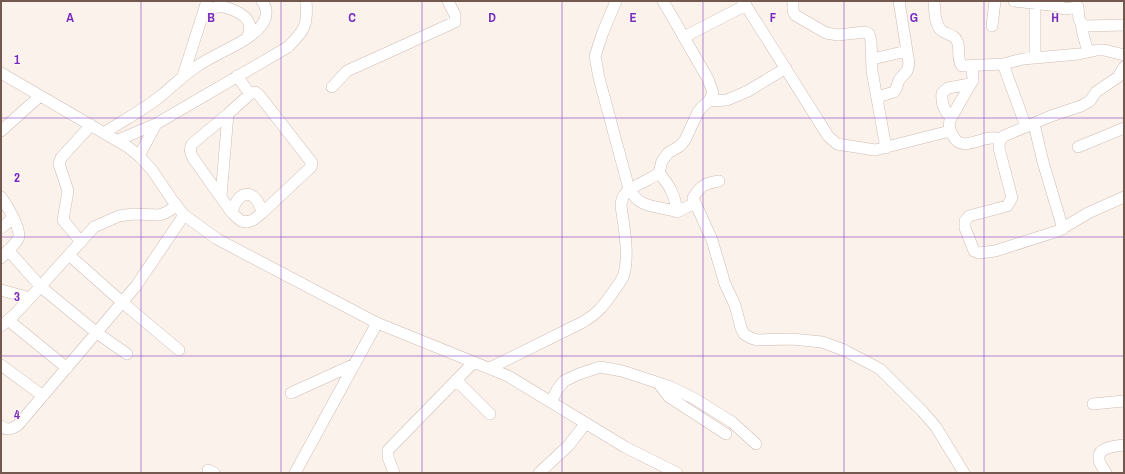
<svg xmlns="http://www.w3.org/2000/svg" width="1125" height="474" viewBox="0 0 1125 474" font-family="'Archivo Narrow',sans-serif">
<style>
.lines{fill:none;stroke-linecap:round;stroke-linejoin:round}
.minor-casing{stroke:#cebcb4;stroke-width:12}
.minor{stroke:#fff;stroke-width:11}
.grid{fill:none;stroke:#7b2cbf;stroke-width:1;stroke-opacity:0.55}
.grid-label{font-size:13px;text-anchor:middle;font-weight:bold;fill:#7b2cbf;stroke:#fdf7f1;stroke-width:3;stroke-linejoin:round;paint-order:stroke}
</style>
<rect width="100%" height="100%" fill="#faf2eb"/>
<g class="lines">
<defs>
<path id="minor" d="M616,1L603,32L595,56L599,78L629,189C641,210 657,205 677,212L695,203
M743,1L828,136L837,144L875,150L950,131
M793,1V11L795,15L826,33L838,35L865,32L869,34L871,41L872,71L886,148
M934,1C935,10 934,25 942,31C948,35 955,35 957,41C961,49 956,59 962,66L1003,64L1023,59L1079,54L1097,50H1104L1124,55
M1014,1L1059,6V1
M1035,1V57
M1059,6L1064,9L1078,7C1079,16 1077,22 1086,26L1124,25
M202,17C206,13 211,8 217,7C226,5 246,14 249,23C251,28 249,33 247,38
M1081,24L1083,34L1088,52
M992,26L995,1
M684,37L746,5
M872,59L907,51
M1003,64L1026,127
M972,66L973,80L951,118C948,125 949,129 953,136C963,155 985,132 1001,139
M1124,67L1118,77L1096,92L1090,101L1081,106L1051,116L1004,136C1000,139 999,142 999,148L1012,198L1007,206L969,216L965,221V228L974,251L979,253L995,251L1058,231L1088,213L1124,197
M1,73L128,147L139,156L152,170L173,201L184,215L217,239L377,323L508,376L625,447L677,473
M183,76L207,1
M237,76L250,94L228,114L192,144C189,149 190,153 193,158L232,213L241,221L247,222L253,220L262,213L311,167L312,163L259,95L255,92L250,94
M332,87L347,71L455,22V15L448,1
M877,97L894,92L896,89L899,80L907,71L909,64L899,1
M709,101L727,100L748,91L786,68
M951,118C944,111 941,102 942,93L948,88L970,84
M1034,124L1043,162L1063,229
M1,131L40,96
M104,133C122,121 147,108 163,94C175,84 186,73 199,65C216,53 249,42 261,26C268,17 268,10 262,1
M118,140L156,124L288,47C305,30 308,25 306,1
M1078,147L1124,128
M139,156L156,124
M659,173C670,186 675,195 677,212
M719,181C705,183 700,186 693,198L712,240L725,284L735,305L741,328L744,334L751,338L757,340L791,339L822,342L844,350L880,369L923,412L936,427L964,473
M221,196L228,114
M1,197C6,204 23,231 18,239C14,246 6,252 1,258
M232,213C238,187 257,189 262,213
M1,228L13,218
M81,242L63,220L68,191L59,164L61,158L91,125
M8,250L41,287L97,333L127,354
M69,255L123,303L179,350
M1,290L30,298L94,227L119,216L133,214L159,215L165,213L177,206
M8,320L67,368
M1,326L14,315L30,298
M1,365L43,396
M490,368L583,322C596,314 602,308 611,295C615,289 620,283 623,277C630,257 624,227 621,206C621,190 635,187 647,180C651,178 655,176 659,173L662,161L668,153L680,146L685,140L698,112L702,107L709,101L713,93L708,79L663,1
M456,380L490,414
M659,384L669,397L726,434
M291,393L355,364
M551,402L557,390L564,381L579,374L600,367L622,371L671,387L695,399L732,422L756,444
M1093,404L1124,401
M1,426C7,431 12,429 18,425L136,286L184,215
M208,470L214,473
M295,473L377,323
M394,473L388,457V450L474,362
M539,473L568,446L586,423
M1106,473C1104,469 1099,464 1099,459C1097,447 1116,446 1124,445"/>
</defs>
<!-- minor casing -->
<use href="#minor" class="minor-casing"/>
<!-- minor -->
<use href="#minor" class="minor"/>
</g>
<!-- grid -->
<path class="grid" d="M141,1V473M281,1V473M422,1V473M562,1V473M703,1V473M844,1V473M984,1V473M1,118H1124M1,237H1124M1,356H1124"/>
<g class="grid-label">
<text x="70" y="22">A</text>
<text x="211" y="22">B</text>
<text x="352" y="22">C</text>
<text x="492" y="22">D</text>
<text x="633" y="22">E</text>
<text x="773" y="22">F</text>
<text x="914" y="22">G</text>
<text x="1055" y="22">H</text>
<text x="17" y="64">1</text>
<text x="17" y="182">2</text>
<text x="17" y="301">3</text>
<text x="17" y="419">4</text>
</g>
<!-- border -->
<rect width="1125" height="474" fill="none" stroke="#735850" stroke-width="4"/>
</svg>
